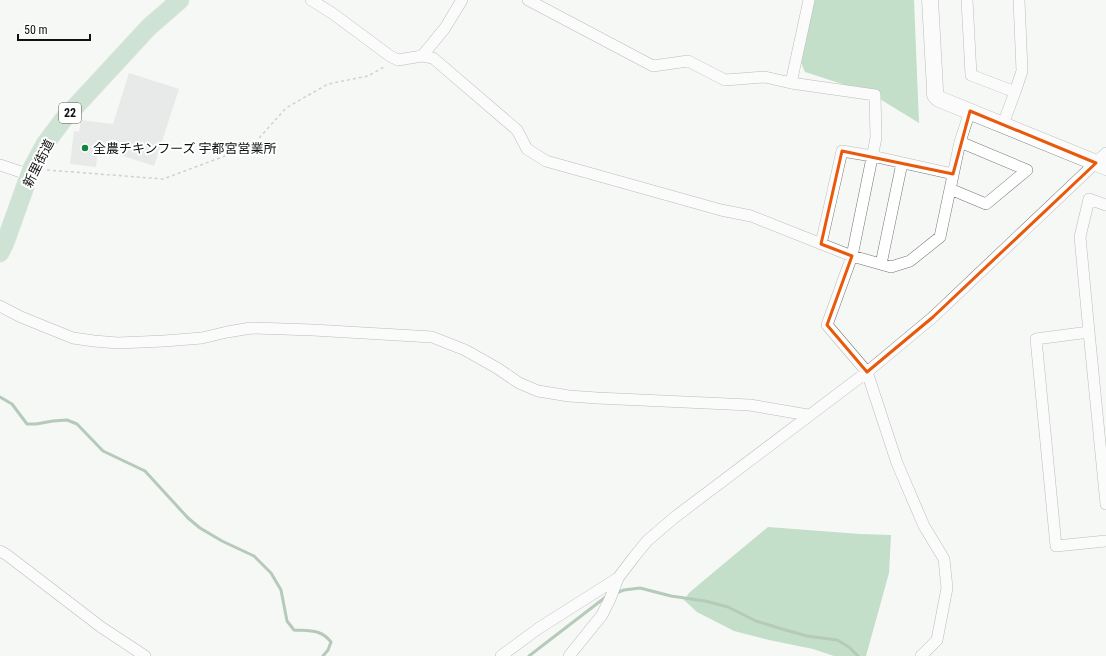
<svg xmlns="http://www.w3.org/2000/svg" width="1106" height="656" viewBox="0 0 1106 656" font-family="'Roboto Condensed','Noto Sans JP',sans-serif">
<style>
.forest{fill:#85c292}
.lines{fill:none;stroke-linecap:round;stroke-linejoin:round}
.stream{stroke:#679270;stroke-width:3}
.building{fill:#d6d9d7}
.street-casing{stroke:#747674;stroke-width:12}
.secondary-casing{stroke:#747674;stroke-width:17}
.primary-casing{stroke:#d4d4d4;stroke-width:19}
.path{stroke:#a1a3a1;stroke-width:1.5;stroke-dasharray:3 3;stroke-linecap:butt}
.street{stroke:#fff;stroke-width:11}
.secondary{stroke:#fff;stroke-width:16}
.primary{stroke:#a1cbab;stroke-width:18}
.marked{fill:none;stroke:#e8590c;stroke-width:3;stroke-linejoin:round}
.poi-dot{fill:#0f853f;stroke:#fff;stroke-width:1.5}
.labels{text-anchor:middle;stroke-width:4;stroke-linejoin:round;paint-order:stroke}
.shield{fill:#fff;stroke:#585858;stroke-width:1}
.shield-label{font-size:12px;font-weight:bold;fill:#101111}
.poi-label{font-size:13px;fill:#101111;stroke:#fff;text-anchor:start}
.street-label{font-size:13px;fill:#101111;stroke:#fff}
</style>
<rect width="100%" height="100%" fill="#f5f8f5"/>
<!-- forest -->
<path class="forest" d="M809,0H914L919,123L870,93L805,72L795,49Z
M768,527L860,534L891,535L889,573L866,656H834L813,649L769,640L734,631L697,612L684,600L689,593L703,581Z"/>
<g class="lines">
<!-- stream -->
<path class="stream" d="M0,397L12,404L27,424H36L53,421L67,420L77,424L103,451L145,471L188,518L200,528L222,541L254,556L271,573L281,590L287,621L294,630C310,631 321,629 331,642L328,650L323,656
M616,593L624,590L640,588L671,596L705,601L728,607L756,621L782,629L807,636L837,640L849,647L858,656
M529,656L607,596"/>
</g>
<!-- building -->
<path class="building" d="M129,73L179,89L154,166L98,148L96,167L70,164L74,131L79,132L81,120L113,124Z"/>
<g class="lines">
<defs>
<path id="street" d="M311,0L332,13L390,56L398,60L422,56L433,58L517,130L527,149L546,161L721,210L751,216L852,256L891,267L910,261L940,237L960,142L970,111
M528,0L653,66L688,61L725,80L765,77L791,83L875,95L876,138L852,256L827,325L867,372L897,463L924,526L944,559L947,588L937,640L921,656
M967,0L971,75L1015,92L1003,124
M422,56L445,28L462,0
M791,83L809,0
M1015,92L1022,71L1019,0
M0,165L30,175
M950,189L986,204L1027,170L960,142
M1106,205L1089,199L1080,237L1089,332L1036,339L1056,546L1106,541
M821,244L842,151L872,156L953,174
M881,264L902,163
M0,306L21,317L73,338L94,341L118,343L164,341L202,338L227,332L251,328L313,330L432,337L465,350L497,368L519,383L538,391L569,396L597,398L750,405L808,415
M1089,332L1106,504
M0,551L7,555L101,627L145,656
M501,656L539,628L618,578
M569,656L602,615L610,599L618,578L634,557L647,541L675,517L867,372L933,317L1106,153"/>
<path id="secondary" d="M930,0L935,89V95L939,99L1106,167"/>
<path id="primary" d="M0,253L5,243L31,170L45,144L63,120L149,27L180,0"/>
</defs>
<!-- street casing -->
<use href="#street" class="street-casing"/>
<!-- secondary casing -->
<use href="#secondary" class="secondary-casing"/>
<!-- primary casing -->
<use href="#primary" class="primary-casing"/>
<!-- path -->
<path class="path" d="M47,170L163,179L252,146L286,108L328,84L368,76L386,66"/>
<!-- street -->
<use href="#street" class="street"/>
<!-- secondary -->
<use href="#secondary" class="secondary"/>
<!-- primary -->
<use href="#primary" class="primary"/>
</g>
<!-- marked area -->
<path d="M0 0H1106V656H0ZM970,111L1096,163L933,317L867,372L827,325L852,256L821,244L842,151L953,174Z" fill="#f5f8f5" fill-opacity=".55" fill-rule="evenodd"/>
<path class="marked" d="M970,111L1096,163L933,317L867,372L827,325L852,256L821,244L842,151L953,174Z"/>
<!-- markers -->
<circle class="poi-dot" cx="85" cy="148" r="4"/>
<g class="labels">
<!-- shield labels -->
<rect class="shield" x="59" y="103" width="22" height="20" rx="3"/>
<g class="shield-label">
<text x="70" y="117">22</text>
</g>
<!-- poi labels -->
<g class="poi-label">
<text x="93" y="153">全農チキンフーズ 宇都宮営業所</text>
</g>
<!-- street labels -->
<g class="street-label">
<text transform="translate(38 163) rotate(-63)" y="5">新里街道</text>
</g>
</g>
<!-- scale -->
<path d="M18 34v6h72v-6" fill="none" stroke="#101111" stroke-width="2"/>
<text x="24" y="34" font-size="12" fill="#101111" stroke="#ffffff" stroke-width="3" paint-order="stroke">50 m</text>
</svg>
